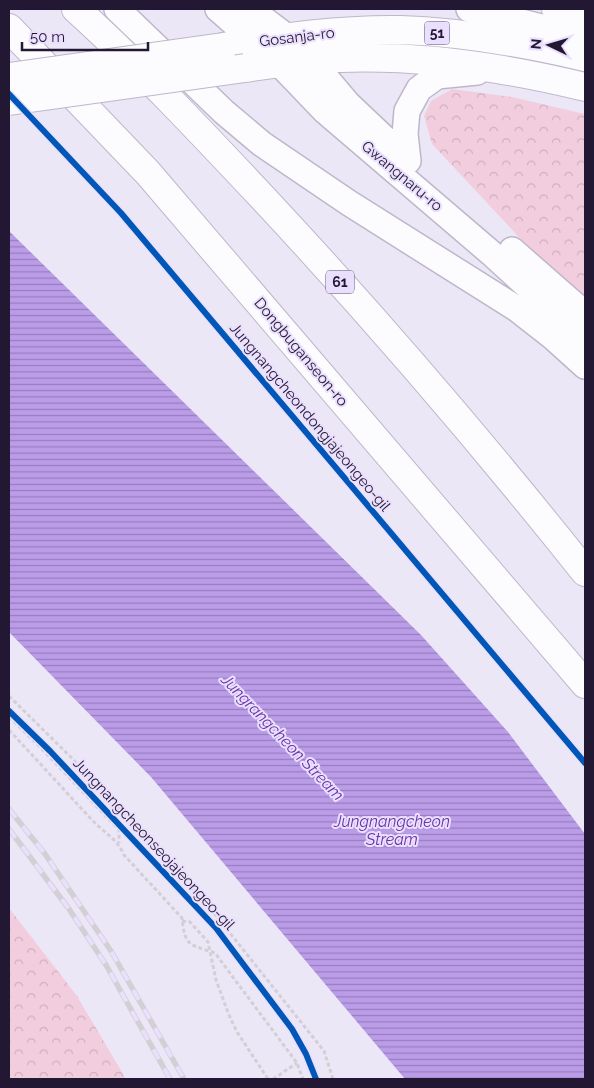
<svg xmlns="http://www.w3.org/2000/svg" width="594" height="1088" viewBox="0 0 594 1088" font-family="Raleway,sans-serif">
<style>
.park{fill:url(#park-crowns)}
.water{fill:url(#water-rules)}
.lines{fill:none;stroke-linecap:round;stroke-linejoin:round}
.secondary-casing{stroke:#beb7ca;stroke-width:28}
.primary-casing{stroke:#beb7ca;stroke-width:30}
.trunk-casing{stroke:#beb7ca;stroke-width:30}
.path{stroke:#d2cfd5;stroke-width:3;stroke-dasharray:4 2.5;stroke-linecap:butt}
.secondary{stroke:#fcfbfe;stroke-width:25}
.primary{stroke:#fcfbfe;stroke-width:28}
.trunk{stroke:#fcfbfe;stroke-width:28}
.rail-casing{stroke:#d2d0d5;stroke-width:5.5}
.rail{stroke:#eae0fe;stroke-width:4;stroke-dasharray:11;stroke-linecap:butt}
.primary-bridge-casing{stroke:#beb7ca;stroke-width:30;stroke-linecap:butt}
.primary-bridge{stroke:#fcfbfe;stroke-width:28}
.cycleway-casing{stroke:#eae0fe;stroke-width:9}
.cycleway{stroke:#0057b8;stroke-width:6}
.labels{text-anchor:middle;stroke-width:4;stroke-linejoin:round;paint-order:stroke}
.shield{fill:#eae0fe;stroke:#5f5470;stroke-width:1}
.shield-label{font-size:14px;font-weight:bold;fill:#231833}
.street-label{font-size:15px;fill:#231833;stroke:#eae0fe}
.water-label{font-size:16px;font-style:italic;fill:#6a32a8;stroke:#eae0fe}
</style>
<defs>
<pattern id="park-crowns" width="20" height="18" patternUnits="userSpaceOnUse" patternTransform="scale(1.25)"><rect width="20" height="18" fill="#f2cddd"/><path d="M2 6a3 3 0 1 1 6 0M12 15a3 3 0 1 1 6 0" fill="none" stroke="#cfafbe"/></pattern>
<pattern id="water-rules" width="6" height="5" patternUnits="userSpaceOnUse" patternTransform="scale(1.25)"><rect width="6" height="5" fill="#ba9ce8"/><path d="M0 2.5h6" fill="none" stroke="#977ebd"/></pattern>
</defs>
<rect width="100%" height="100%" fill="#ece7f7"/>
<!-- park -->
<path class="park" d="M452,89L512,97L585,114V308L432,144L424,116L431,101Z
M9,908L77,996L126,1079H9Z"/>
<!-- water -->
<path class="water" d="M9,231L421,635L508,732L585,834V1079H405L151,777L9,632Z"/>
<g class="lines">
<defs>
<path id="secondary" d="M117,9L224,112L262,144L349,203L517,309L554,338L585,366
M218,9L279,63L325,111L491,253L536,294L585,345
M250,9L287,37L310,59L348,104L402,155
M469,9L585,38
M408,161L405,134L407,111L419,89L437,76L477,72
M512,250L585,314"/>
<path id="primary" d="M223,47C282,37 341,29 401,30C463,32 525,43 585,57
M245,68C276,63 308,59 340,58C420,55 507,68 585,87"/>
<path id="trunk" d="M76,9C142,69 203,134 264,199C376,319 483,444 585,572
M556,9L585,16
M9,28L148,173L585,684"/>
</defs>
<!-- secondary casing -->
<use href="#secondary" class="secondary-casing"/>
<!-- primary casing -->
<use href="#primary" class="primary-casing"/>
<!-- trunk casing -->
<use href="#trunk" class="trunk-casing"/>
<!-- path -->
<path class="path" d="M9,696L96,782L214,913L324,1051L333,1079
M9,717L37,744L119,830V843
M9,730C37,760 65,791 93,821C105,833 118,840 124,855L182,918C185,947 189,944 215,953L297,1063L303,1079
M182,921L190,922L208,942L216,980L229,1015L237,1032L268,1079
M273,1079L297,1063"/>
<!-- secondary -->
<use href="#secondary" class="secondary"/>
<!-- primary -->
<use href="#primary" class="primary"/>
<!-- trunk -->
<use href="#trunk" class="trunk"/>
<defs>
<path id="rail" d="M9,809L45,854L111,951L184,1079
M9,829L69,909L106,965L170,1079"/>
</defs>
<!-- rail casing -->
<use href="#rail" class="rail-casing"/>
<!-- rail -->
<use href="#rail" class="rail"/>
<defs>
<path id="primary-bridge" d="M9,77L223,47
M9,101L245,68"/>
</defs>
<!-- primary-bridge casing -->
<use href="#primary-bridge" class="primary-bridge-casing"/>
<!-- primary-bridge -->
<use href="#primary-bridge" class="primary-bridge"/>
<defs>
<path id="cycleway" d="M9,94L121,213L585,763
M9,711L50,751L216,928L292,1029L306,1054L316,1079"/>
</defs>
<!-- cycleway casing -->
<use href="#cycleway" class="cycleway-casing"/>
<!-- cycleway -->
<use href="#cycleway" class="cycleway"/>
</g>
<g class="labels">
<!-- shield labels -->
<g class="shield">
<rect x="424.5" y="21.5" width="25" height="23" rx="4"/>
<rect x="326" y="270.5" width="28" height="23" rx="4"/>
</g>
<g class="shield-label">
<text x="437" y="38">51</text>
<text x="340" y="287">61</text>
</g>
<!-- street labels -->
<g class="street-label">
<text transform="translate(297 37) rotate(-7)" y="5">Gosanja-ro</text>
<text transform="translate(402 176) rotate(40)" y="5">Gwangnaru-ro</text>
<text transform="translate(301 352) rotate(50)" y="5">Dongbuganseon-ro</text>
<text transform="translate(310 417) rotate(50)" y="5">Jungnangcheondongjajeongeo-gil</text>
<text transform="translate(154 844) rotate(47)" y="5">Jungnangcheonseojajeongeo-gil</text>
</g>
<!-- water labels -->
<g class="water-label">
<text transform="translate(283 737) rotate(46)" y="6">Jungrangcheon Stream</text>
<text x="392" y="827">Jungnangcheon<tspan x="392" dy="18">Stream</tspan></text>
</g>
</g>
<!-- border -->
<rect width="594" height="1088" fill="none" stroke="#231833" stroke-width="20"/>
<!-- north arrow -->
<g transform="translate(549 45) rotate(275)" stroke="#eae0fe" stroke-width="4" paint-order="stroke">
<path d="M0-4L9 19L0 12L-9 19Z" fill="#231833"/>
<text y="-8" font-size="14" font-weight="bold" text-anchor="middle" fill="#231833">N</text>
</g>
<!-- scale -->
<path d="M22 42v8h126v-8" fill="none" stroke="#231833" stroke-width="2.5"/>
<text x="30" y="42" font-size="15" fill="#231833" stroke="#eae0fe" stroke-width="4" paint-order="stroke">50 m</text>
</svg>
